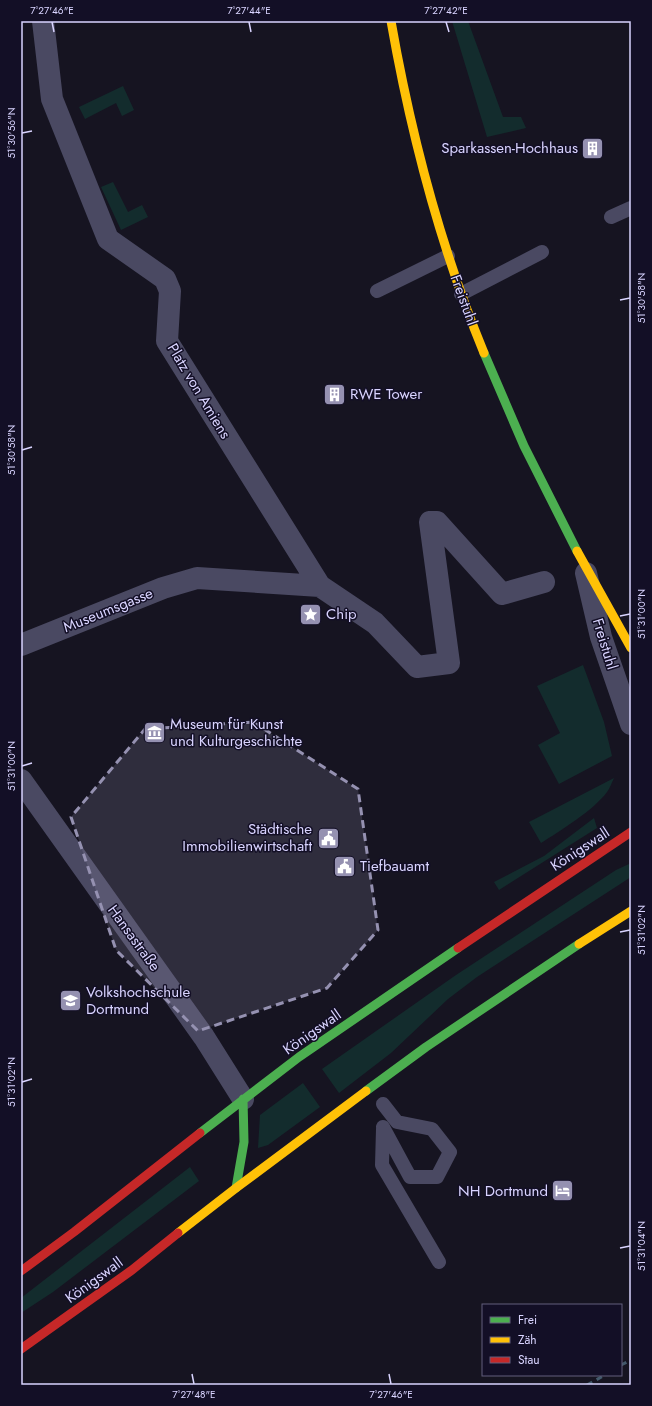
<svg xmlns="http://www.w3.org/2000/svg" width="652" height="1406" viewBox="0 0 652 1406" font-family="Jost,sans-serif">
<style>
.green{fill:#132c2d}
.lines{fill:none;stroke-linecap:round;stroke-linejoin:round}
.lane{stroke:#4a4962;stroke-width:14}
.street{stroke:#4a4962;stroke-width:22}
.fast{stroke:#4caf50;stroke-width:9}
.slow{stroke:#ffc107;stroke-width:9}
.jam{stroke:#c62828;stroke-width:9}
.rail{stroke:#43596b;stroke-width:3;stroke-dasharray:6 5;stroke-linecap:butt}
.marked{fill:#9591b1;fill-opacity:0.2;stroke:#9591b1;stroke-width:3;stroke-dasharray:8 5;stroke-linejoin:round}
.ticks{fill:none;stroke:#d9d4ff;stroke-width:1.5}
.labels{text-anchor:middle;stroke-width:3;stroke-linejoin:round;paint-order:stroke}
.poi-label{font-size:15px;fill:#d9d4ff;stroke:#130f26;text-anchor:start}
.street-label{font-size:15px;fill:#d9d4ff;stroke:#130f26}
.neatline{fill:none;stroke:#d9d4ff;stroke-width:1.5}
.ticks-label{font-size:10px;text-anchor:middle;fill:#d9d4ff}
</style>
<rect width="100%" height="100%" fill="#161421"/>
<!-- green -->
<path class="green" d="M452,21H468L503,117H521L526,128L487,137Z
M123,86L134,110L122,116L116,103L85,119L79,107Z
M113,182L128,212L142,205L148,217L121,230L101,187Z
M583,665L604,722L612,756L559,784L538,745L560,733L537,686Z
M614,778C612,782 610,788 607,792C594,810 560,831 541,843L529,822Z
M594,818L597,828L499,890L494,882L544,856Z
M629,864L631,865V877L477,977L448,999L391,1053L339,1093L322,1069L456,975L616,870Z
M303,1083L320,1107L268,1145L258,1148L260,1115Z
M190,1167L199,1181L53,1292L21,1313V1298Z"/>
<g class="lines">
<!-- lane -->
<path class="lane" d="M611,217L631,208
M377,291L448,256
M461,294L542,252
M383,1127L410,1177H437L450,1152L432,1129L397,1122L383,1104
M383,1129L382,1165L439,1262"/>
<!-- street -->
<path class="street" d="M43,21L52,99L108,239L165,279L170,291L167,341L320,586
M586,573L601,637L631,724
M21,645L163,588L197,578L320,586L375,623L417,667L449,663L430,522H437L502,594L544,582
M21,780L204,1037L243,1099"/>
<!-- fast -->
<path class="fast" d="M484,353L524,446L577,551
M366,1091L426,1047L579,944
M200,1133L299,1057L458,948
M236,1188L244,1142L243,1099"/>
<!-- slow -->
<path class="slow" d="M391,21C411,135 440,246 484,353
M577,551L631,648
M579,944L631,911
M178,1233L236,1188L366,1091"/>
<!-- jam -->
<path class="jam" d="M458,948L631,832
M21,1271L74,1232L200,1133
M21,1349L132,1270L178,1233"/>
<!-- rail -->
<path class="rail" d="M621,1365L631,1360
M587,1385L605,1375"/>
</g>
<!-- marked area -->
<path class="marked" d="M253,722L358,789L378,930L327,988L198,1031L116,950L71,817L145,729Z"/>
<!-- ticks -->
<path class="ticks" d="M52,22L54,32M249,22L251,32M446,22L449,32M22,133L32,131M620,300L630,298M22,450L32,447M620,616L630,614M22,766L32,763M620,932L630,930M22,1082L32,1079M620,1248L630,1246M192,1374L194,1384M389,1374L391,1384"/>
<!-- icons -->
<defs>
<symbol id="building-square" viewBox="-11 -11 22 22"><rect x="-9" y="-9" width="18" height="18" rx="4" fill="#9591b1" stroke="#130f26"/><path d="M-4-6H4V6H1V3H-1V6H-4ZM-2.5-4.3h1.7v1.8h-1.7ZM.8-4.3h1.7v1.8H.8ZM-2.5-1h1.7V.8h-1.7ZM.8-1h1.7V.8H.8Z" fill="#fff"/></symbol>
<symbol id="sight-square" viewBox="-11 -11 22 22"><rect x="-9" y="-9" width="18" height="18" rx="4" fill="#9591b1" stroke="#130f26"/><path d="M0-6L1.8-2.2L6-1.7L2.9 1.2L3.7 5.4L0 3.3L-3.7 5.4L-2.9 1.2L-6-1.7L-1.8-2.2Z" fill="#fff"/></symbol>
<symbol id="museum-square" viewBox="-11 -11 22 22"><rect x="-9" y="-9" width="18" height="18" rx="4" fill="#9591b1" stroke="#130f26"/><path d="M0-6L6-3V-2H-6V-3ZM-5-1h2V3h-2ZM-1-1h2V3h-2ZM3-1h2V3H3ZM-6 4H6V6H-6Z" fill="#fff"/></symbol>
<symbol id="civic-square" viewBox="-11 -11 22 22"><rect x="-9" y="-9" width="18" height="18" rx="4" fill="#9591b1" stroke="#130f26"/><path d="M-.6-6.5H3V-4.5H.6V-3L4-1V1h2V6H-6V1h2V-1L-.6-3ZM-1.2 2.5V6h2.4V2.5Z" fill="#fff"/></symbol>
<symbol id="university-square" viewBox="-11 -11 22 22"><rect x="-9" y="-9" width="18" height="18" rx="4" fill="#9591b1" stroke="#130f26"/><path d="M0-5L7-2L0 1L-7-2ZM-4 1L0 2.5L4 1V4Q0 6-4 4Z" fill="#fff"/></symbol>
<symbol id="hotel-square" viewBox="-11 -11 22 22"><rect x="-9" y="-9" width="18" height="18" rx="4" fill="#9591b1" stroke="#130f26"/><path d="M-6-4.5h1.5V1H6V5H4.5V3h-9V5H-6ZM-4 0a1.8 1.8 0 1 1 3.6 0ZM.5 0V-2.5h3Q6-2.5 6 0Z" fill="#fff"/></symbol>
</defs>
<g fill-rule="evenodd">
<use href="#building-square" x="580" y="136" width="25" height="25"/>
<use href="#building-square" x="322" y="382" width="25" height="25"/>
<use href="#sight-square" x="298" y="602" width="25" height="25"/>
<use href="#museum-square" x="142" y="720" width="25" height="25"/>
<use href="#civic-square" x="316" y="826" width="25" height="25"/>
<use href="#civic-square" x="332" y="854" width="25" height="25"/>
<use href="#university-square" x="58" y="988" width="25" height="25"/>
<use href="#hotel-square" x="550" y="1178" width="25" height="25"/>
</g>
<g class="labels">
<!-- poi labels -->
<g class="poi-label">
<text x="578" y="153" text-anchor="end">Sparkassen-Hochhaus</text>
<text x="350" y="399">RWE Tower</text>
<text x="326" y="619">Chip</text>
<text x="170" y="729">Museum für Kunst<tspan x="170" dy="17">und Kulturgeschichte</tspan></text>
<text x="312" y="834" text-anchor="end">Städtische<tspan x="312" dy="17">Immobilienwirtschaft</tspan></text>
<text x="360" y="871">Tiefbauamt</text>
<text x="86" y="997">Volkshochschule<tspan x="86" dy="17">Dortmund</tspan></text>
<text x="548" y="1196" text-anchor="end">NH Dortmund</text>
</g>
<!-- street labels -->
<g class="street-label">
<text transform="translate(464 300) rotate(70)" y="5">Freistuhl</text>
<text transform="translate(199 391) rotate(59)" y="5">Platz von Amiens</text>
<text transform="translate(108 610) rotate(-22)" y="5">Museumsgasse</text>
<text transform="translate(605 644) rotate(73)" y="5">Freistuhl</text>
<text transform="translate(580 849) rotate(-33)" y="5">Königswall</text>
<text transform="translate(134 938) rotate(54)" y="5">Hansastraße</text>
<text transform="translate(312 1032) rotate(-35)" y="5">Königswall</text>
<text transform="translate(94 1280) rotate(-36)" y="5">Königswall</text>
</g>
</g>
<!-- border -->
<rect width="652" height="1406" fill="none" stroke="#130f26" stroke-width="44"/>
<!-- legend -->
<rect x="482" y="1304" width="140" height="72" fill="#130f26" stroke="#625e7d"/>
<rect x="490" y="1317" width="20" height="6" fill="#4caf50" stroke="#625e7d"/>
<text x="518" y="1324" font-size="12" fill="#d9d4ff">Frei</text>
<rect x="490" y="1337" width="20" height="6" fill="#ffc107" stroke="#625e7d"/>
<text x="518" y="1344" font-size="12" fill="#d9d4ff">Zäh</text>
<rect x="490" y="1357" width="20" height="6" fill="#c62828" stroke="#625e7d"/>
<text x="518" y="1364" font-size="12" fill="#d9d4ff">Stau</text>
<rect x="22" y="22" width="608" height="1362" class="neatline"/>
<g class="ticks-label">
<text x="52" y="14">7°27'46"E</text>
<text x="249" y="14">7°27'44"E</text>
<text x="446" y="14">7°27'42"E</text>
<text transform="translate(11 133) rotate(-90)" y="4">51°30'56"N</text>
<text transform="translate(641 298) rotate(-90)" y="4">51°30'58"N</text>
<text transform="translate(11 450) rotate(-90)" y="4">51°30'58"N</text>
<text transform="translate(641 614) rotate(-90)" y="4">51°31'00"N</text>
<text transform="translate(11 766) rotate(-90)" y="4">51°31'00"N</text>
<text transform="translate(641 930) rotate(-90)" y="4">51°31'02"N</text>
<text transform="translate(11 1082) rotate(-90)" y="4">51°31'02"N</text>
<text transform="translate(641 1246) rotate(-90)" y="4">51°31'04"N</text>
<text x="194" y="1398">7°27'48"E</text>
<text x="391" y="1398">7°27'46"E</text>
</g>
</svg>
